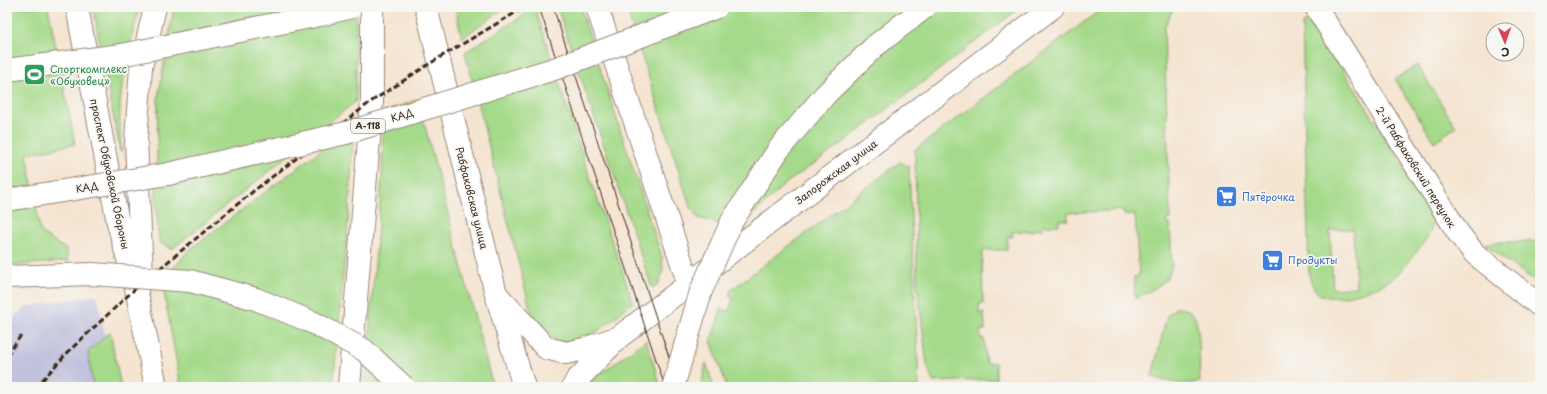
<svg xmlns="http://www.w3.org/2000/svg" width="1547" height="394" viewBox="0 0 1547 394" font-family="'Playpen Sans',sans-serif">
<style>
.industrial{fill:#c1c2dd}
.green{fill:#a5da8a;stroke:#708254;fill-rule:evenodd}
.lines{fill:none;stroke-linecap:round;stroke-linejoin:round}
.street-casing{stroke:#988777;stroke-width:24}
.secondary-casing{stroke:#988777;stroke-width:24}
.primary-casing{stroke:#988777;stroke-width:24}
.street{stroke:#fff;stroke-width:22}
.secondary{stroke:#fff;stroke-width:22}
.primary{stroke:#fff;stroke-width:22}
.tram{stroke:#3b2a1e;stroke-width:1}
.rail{stroke:#3b2a1e;stroke-width:3;stroke-dasharray:6 3;stroke-linecap:butt}
.primary-bridge-casing{stroke:#988777;stroke-width:24;stroke-linecap:butt}
.highway-bridge-casing{stroke:#988777;stroke-width:24;stroke-linecap:butt}
.primary-bridge{stroke:#fff;stroke-width:22}
.highway-bridge{stroke:#fff;stroke-width:22}
.labels{text-anchor:middle;stroke-width:3.5;stroke-linejoin:round;paint-order:stroke}
.shield{fill:#f6f6f2;stroke:#73675e;stroke-width:1}
.shield-label{font-size:9px;font-weight:bold;fill:#3b2a1e}
.leisure-label{font-size:10px;fill:#27864d;stroke:#f6f6f2;text-anchor:start}
.street-label{font-size:10px;fill:#3b2a1e;stroke:#f6f6f2}
.shop-label{font-size:10px;fill:#366cbe;stroke:#f6f6f2;text-anchor:start}
</style>
<rect width="100%" height="100%" fill="#f6f6f2"/>
<filter id="ink" filterUnits="userSpaceOnUse"><feTurbulence type="fractalNoise" baseFrequency=".025" numOctaves="2"/><feDisplacementMap in="SourceGraphic" scale="8" xChannelSelector="R" yChannelSelector="G"/><feConvolveMatrix kernelMatrix="1 2 1 2 8 2 1 2 1" color-interpolation-filters="sRGB"/></filter>
<filter id="wash" filterUnits="userSpaceOnUse"><feTurbulence type="fractalNoise" baseFrequency=".012" numOctaves="4" result="noise"/><feDisplacementMap in="SourceGraphic" scale="16" xChannelSelector="R" yChannelSelector="G"/><feGaussianBlur stdDeviation="0.9" result="paint"/><feColorMatrix in="noise" values="0 0 0 0 0 0 0 0 0 0 0 0 0 0 0 0 0 1.4 0 .05"/><feComposite in="paint" operator="in"/></filter>
<g filter="url(#wash)">
<rect width="100%" height="100%" fill="#f5e4d0"/>
<!-- industrial -->
<path class="industrial" d="M97,295L115,387H7V322L26,307Z"/>
<!-- green -->
<path class="green" d="M7,7H48L75,144L27,154L40,230L45,236L66,249L68,261L7,266Z
M93,7H139C128,56 114,100 122,151L120,152Z
M174,7H356V101L172,249L159,242L156,202L158,98Z
M455,7H506L462,38Z
M557,7H580L662,257L663,270L659,284L652,288Z
M626,7H1021L843,143L785,184L738,229L698,218L690,206Z
M1104,7H1174L1164,28L1170,219L1166,220L1167,224H1170L1172,266C1168,285 1150,290 1135,299L1134,277L1139,276L1135,215H1124L1123,210L1068,213V220H1059V225H1043V229H1034V231L1012,232L1013,237H1007V250H985L982,255L983,304H979V313H984L985,330H980L981,339H984L986,363H996V379L933,382L927,365L917,284L915,150Z
M535,8L585,163L633,302C611,320 582,353 550,338C545,336 539,328 534,324L465,52Z
M1312,20L1423,197C1427,206 1433,220 1431,230C1427,240 1402,271 1393,278C1381,288 1336,303 1321,295C1313,291 1311,282 1309,274L1302,25L1306,21ZM1353,229L1356,287L1333,289L1330,230Z
M1417,65L1456,127L1434,142L1395,79Z
M418,99L493,387H365L382,177L383,113Z
M354,125L349,212L333,387H181L162,282L189,250Z
M900,162L909,167L919,387H727L711,341L721,309L729,311L733,298L729,296L731,290Z
M1540,241V284L1509,263L1485,244L1502,242Z
M1175,308C1182,308 1190,309 1194,316C1201,327 1199,367 1200,382C1186,385 1165,383 1152,376L1167,316Z
M110,332L121,387H93L88,352Z
M646,340L661,387H584L591,381Z
M706,363L714,387H701Z"/>
</g>
<g filter="url(#ink)">
<g class="lines">
<defs>
<path id="street" d="M597,7L689,285
M1316,7L1459,234L1475,254L1540,306"/>
<path id="secondary" d="M496,294L546,348L566,353L584,349L616,338
M573,387L576,381L619,337L1053,7"/>
<path id="primary" d="M77,7L118,223L136,288L156,387
M426,7L496,294L524,387
M142,276L136,140L141,67L155,7
M349,387L372,101V7"/>
</defs>
<!-- street casing -->
<use href="#street" class="street-casing"/>
<!-- secondary casing -->
<use href="#secondary" class="secondary-casing"/>
<!-- primary casing -->
<use href="#primary" class="primary-casing"/>
<!-- street -->
<use href="#street" class="street"/>
<!-- secondary -->
<use href="#secondary" class="secondary"/>
<!-- primary -->
<use href="#primary" class="primary"/>
<!-- tram -->
<path class="tram" d="M539,7L665,387
M553,7L679,387"/>
<!-- rail -->
<path class="rail" d="M7,355L22,334
M36,387L69,351L136,288L256,189L372,101L437,59L525,7"/>
<defs>
<path id="primary-bridge" d="M7,277L92,274L190,281L256,299L314,323L364,350L404,387
M673,387L701,291L732,221L779,149L825,95L875,46L925,7"/>
<path id="highway-bridge" d="M7,70L121,55L320,15L351,7
M7,200L168,174L346,133L557,68L717,7"/>
</defs>
<!-- primary-bridge casing -->
<use href="#primary-bridge" class="primary-bridge-casing"/>
<!-- highway-bridge casing -->
<use href="#highway-bridge" class="highway-bridge-casing"/>
<!-- primary-bridge -->
<use href="#primary-bridge" class="primary-bridge"/>
<!-- highway-bridge -->
<use href="#highway-bridge" class="highway-bridge"/>
</g>
</g>
<!-- icons -->
<defs>
<symbol id="stadium-square" viewBox="-11 -11 22 22"><rect x="-9" y="-9" width="18" height="18" rx="4" fill="#2e9e5b" stroke="#f6f6f2"/><path d="M0-5a6.5 5 0 1 0 0 10a6.5 5 0 1 0 0-10ZM-3.5-1.8h7v3.6h-7Z" fill="#fff"/></symbol>
<symbol id="supermarket-square" viewBox="-11 -11 22 22"><rect x="-9" y="-9" width="18" height="18" rx="4" fill="#3f7fe0" stroke="#f6f6f2"/><path d="M-6-5.5h2.5l.6 2H6L4.5 2H-2.5L-4.4-4H-6ZM-1.5 3.2a1.3 1.3 0 1 0 .1 0ZM3 3.2a1.3 1.3 0 1 0 .1 0Z" fill="#fff"/></symbol>
</defs>
<g fill-rule="evenodd">
<use href="#stadium-square" x="22" y="62" width="25" height="25"/>
<use href="#supermarket-square" x="1214" y="184" width="25" height="25"/>
<use href="#supermarket-square" x="1260" y="248" width="25" height="25"/>
</g>
<g class="labels">
<!-- shield labels -->
<rect class="shield" x="351" y="119" width="34" height="14" rx="3"/>
<g class="shield-label">
<text x="368" y="129">А-118</text>
</g>
<!-- leisure labels -->
<g class="leisure-label">
<text x="50" y="73">Спорткомплекс<tspan x="50" dy="12">«Обуховец»</tspan></text>
</g>
<!-- street labels -->
<g class="street-label">
<text transform="translate(402 115) rotate(-17)" y="4">КАД</text>
<text transform="translate(1416 167) rotate(58)" y="4">2-й Рабфаковский переулок</text>
<text transform="translate(836 172) rotate(-37)" y="4">Запорожская улица</text>
<text transform="translate(110 174) rotate(78)" y="4">проспект Обуховской Обороны</text>
<text transform="translate(87 187) rotate(-9)" y="4">КАД</text>
<text transform="translate(472 198) rotate(76)" y="4">Рабфаковская улица</text>
</g>
<!-- shop labels -->
<g class="shop-label">
<text x="1242" y="201">Пятёрочка</text>
<text x="1288" y="264">Продукты</text>
</g>
</g>
<!-- margin -->
<rect width="1547" height="394" fill="none" stroke="#f6f6f2" stroke-width="24"/>
<!-- north arrow -->
<g transform="translate(1505 42) rotate(178)"><circle r="19" fill="#f6f6f2" stroke="#aba49d"/>
<path d="M0-3L7 15L0 10L-7 15Z" fill="#d1495b"/>
<text y="-6" font-size="11" font-weight="bold" text-anchor="middle" fill="#3b2a1e">С</text>
</g>
</svg>
